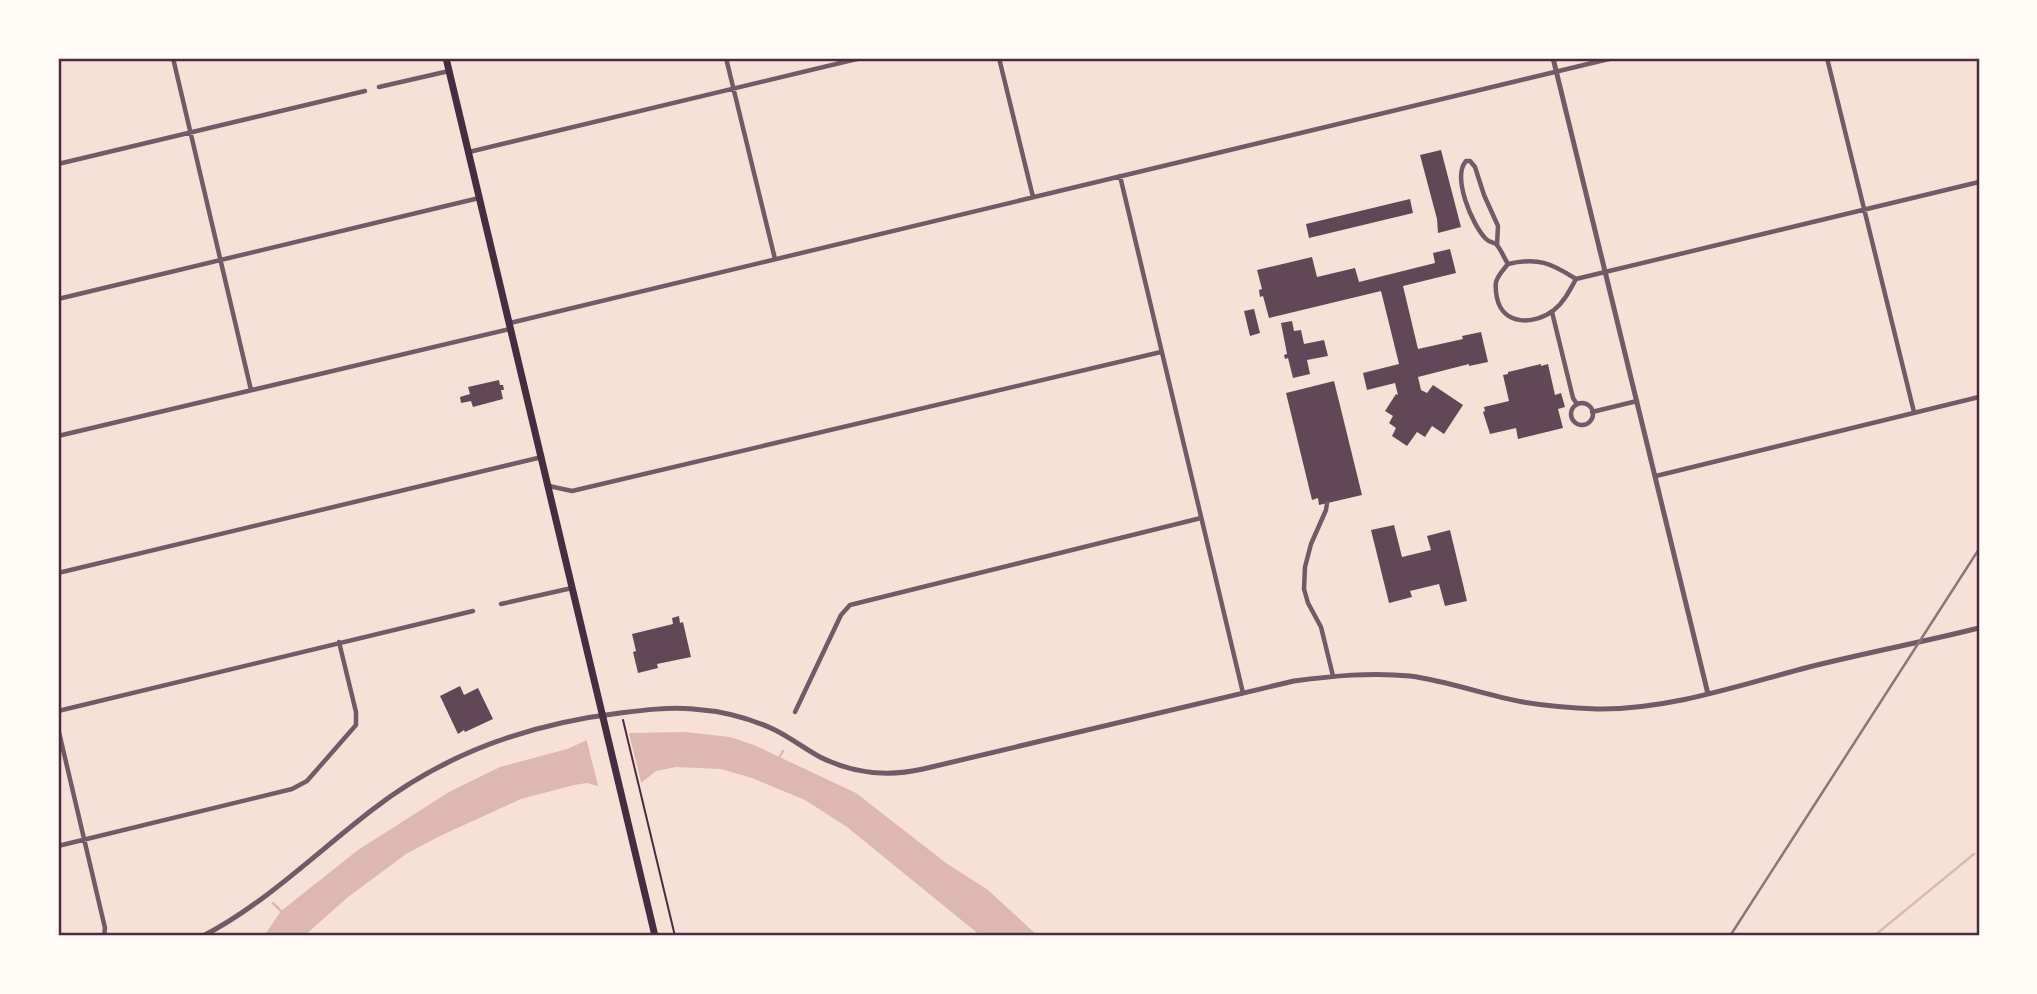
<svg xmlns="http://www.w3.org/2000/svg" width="2037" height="994" viewBox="0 0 2037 994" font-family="Barlow,sans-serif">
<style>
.water{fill:#dcb8b0}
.pier{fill:#f7e1d7}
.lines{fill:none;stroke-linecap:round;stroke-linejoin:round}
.stream{stroke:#dcb8b0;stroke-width:2.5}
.building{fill:#644757}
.path{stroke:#4a2c40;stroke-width:2}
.minor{stroke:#755966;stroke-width:4.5}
.tertiary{stroke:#755966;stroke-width:5}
.primary{stroke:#4a2c40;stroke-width:7}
.rail{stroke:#8f747c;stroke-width:2.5}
.neatline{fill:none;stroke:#4a2c40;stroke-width:2.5}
</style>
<rect width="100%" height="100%" fill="#f7e1d7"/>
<!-- water -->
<path class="water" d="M684,732L730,737L754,745L856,793L946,863L988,890L1038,936H981L847,827L805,800L752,778L721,769L676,767L656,771L641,783L598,786L587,783L574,785L521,799L442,835L406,854L348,897L304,936H264L281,911L358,850L449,792L500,767L567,749L587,740L632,733Z"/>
<!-- pier -->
<path class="pier" d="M628,730L642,786L599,789L586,738Z"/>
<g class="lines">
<!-- stream -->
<path class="stream" d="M778,760L783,751
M273,903L283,913
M1874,936L1974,854"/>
</g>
<!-- building -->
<path class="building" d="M1441,150L1461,227L1438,233L1437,219L1420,155Z
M1410,199L1413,213L1309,238L1306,224Z
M1450,249L1456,273L1403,286L1418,349L1463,339L1462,336L1481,332L1488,362L1469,366V364L1418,377L1421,390L1427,393L1433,385L1463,405L1444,434L1432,426L1425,437L1417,432L1407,446L1392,436L1396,428L1389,423L1393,416L1385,411L1396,394L1398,395L1395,383L1367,390L1363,373L1399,364L1381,291L1269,318L1263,296L1260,297L1259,290L1262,289L1257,270L1312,257L1317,277L1355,268L1359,282L1435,263L1433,253Z
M1254,309L1260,333L1250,336L1244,311Z
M1292,321L1294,331L1301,330L1304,344L1324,340L1328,356L1307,360L1310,374L1293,378L1288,358L1285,359L1284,355L1287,354L1281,323Z
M1541,364V366L1548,364L1555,395L1561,393L1565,407L1558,409L1563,428L1518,439L1516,428L1490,434L1483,412L1485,411L1484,407L1509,401L1503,375L1508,374V372Z
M499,380L500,385H503L504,390H501L503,399L473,407L471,401L461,403L460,397L470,394L468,387Z
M1334,381L1362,495L1319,505L1318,498L1312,500L1286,393Z
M1394,525L1402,557L1431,550L1427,536L1450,530L1467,601L1445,606L1439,584L1410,591L1412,597L1389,603L1371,530Z
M679,616L680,623L683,622L691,657L657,664L658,668L638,673L633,652L636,651L632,634L673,624L672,618Z
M460,686L464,695L478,688L493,719L465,732L464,730L458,734L440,696Z"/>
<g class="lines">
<!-- path -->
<path class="path" d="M623,720L675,936"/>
<!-- minor -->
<path class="minor" d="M173,58L251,390
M726,58L775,259
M999,58L1033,197
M1827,58L1914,412
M379,87L449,71
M469,152L861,58
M58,164L365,91
M1120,176L1243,693
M1497,245L1498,226L1484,195L1475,167L1470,161H1466C1452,177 1472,225 1486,239C1489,242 1492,242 1496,244C1501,249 1504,258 1508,264
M1576,279C1570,290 1564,302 1554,310C1535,325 1503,326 1497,298C1496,293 1495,288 1496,282C1498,275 1504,269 1508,264C1538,257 1551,263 1576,279L1979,182
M58,299L479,198
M1552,312L1573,398L1577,404
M510,323L1613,58
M1571 414a11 11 0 1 1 22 0a11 11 0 1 1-22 0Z
M1592,412L1637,401
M58,436L510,329
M1656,476L1979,397
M549,486L572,491L1161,352
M1327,503L1326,510L1311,544L1305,567L1304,589L1308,603L1321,627L1333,676
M58,573L542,457
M501,604L572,588
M58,711L473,611
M795,712L841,615L850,605L1201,518
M58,728L105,928L104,936
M58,846L292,789L307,781L356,725V712L339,642"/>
<!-- tertiary -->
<path class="tertiary" d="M1553,58L1708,694
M203,936C266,903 316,853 372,810C445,753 528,724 620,713C644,710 668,707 693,709C721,711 750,718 775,730C791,738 805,749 820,757C852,773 888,777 923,769L1294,681C1332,676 1371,672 1410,676C1448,681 1485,695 1523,702C1547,706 1572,708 1597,709C1669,710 1740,685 1809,667C1865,653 1923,642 1979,628"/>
<!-- primary -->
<path class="primary" d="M446,58L655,936"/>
<!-- rail -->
<path class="rail" d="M1730,936L1979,549"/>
</g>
<!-- border -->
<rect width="2037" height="994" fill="none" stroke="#fffaf5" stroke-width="119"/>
<rect x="60" y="60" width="1918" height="874" class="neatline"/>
</svg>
